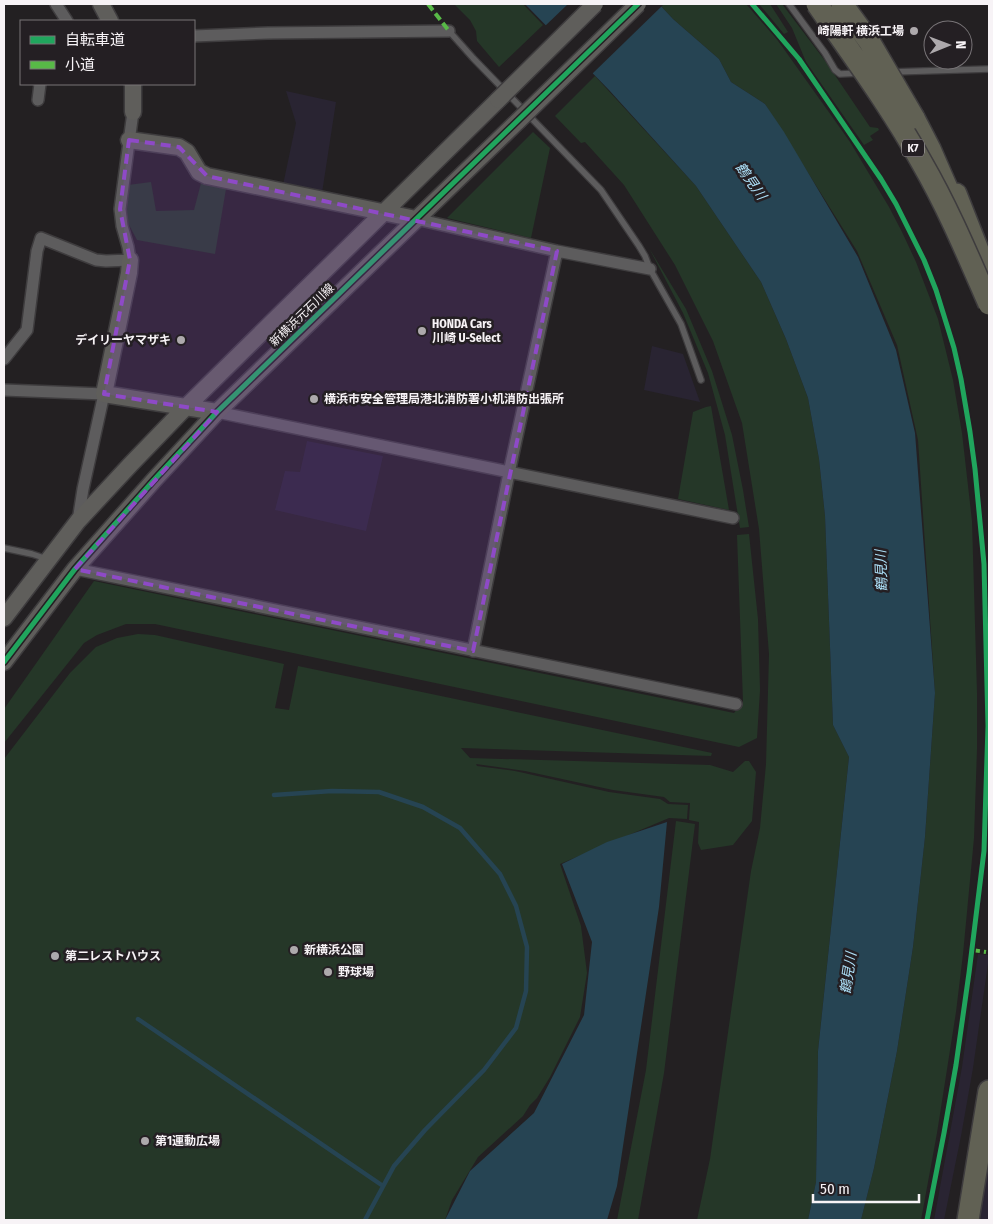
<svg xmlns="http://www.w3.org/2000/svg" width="993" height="1224" viewBox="0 0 993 1224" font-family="'Fira Sans Condensed','Noto Sans JP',sans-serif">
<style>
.industrial{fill:#292432}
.green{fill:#253728}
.water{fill:#264453}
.pier{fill:#232022}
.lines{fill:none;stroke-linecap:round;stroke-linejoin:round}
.stream{stroke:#264453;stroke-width:4.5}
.lane-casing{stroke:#3e3c3e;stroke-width:8}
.street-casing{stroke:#3e3c3e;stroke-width:14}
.secondary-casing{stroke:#3e3c3e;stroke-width:19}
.highway-casing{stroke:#3e3c3e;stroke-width:24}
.lane{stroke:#5d5c5d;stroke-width:5.5}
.street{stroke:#5d5c5d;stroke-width:11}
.secondary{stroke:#5f5e5b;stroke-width:16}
.highway{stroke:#616154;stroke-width:21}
.secondary-bridge-casing{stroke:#3e3c3e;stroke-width:19;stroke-linecap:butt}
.highway-bridge-casing{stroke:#3e3c3e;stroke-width:24;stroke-linecap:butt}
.secondary-bridge{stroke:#5f5e5b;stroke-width:16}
.highway-bridge{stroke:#616154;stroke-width:21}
.quiet{stroke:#58b947;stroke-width:4;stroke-dasharray:8 4;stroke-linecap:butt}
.cycleway-casing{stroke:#241f23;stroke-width:8}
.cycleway{stroke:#20a55d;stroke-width:5}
.marked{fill:#8e4ac7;fill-opacity:0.2;stroke:#8e4ac7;stroke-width:4;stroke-dasharray:10 6;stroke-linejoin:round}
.poi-dot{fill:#ada9ac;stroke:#241f23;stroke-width:2}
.labels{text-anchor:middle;stroke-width:5;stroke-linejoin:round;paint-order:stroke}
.shield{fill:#241f23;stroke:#b8b3b7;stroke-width:1}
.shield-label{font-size:11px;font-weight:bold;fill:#f7f3f6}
.poi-label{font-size:12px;font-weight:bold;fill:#f7f3f6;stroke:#241f23;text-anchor:start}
.street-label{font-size:12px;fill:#f7f3f6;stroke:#241f23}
.water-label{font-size:14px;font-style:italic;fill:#acdff7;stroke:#241f23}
</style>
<rect width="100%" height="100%" fill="#232022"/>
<!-- industrial -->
<path class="industrial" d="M286,91L336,102L322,193L283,185L296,123Z
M652,346L683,354L700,402L644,390Z
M307,441L383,456L366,531L275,510L285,471L300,472Z
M978,954L989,955V957L973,1068L961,1136L944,1220H934L962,1067Z
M989,1158V1220H980Z"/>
<!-- green -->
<path class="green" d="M454,4H523L543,25L499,67L477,41L476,31L470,20Z
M659,4H746L776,38L833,118L850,142L889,207L902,232L916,262L938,319L953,380L962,433L972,521L977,693V749L974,838L963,954L956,1012L937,1133L921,1220H861L874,1168L897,1051L913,947L925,837L935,693L918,440L897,345L857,251L765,104L731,82L719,59L673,19Z
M759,4H770L788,32L784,34Z
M776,4H782L826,62L870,127L878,128L879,130L870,136L873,140L864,145L806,62L792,28Z
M595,76L696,186L761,282L786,339L808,398L819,459L825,516L833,725L849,757L818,1051L816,1182L808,1220H697L710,1159L751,871L760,828L766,764L769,654L759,529L742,423L713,341L675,265L624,185L585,142L581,143L555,116Z
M533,132L550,148L531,238L447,218Z
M151,182L156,211L194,210L201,183L226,189L215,254L137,240L128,223L126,200L128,185Z
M649,248L686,309L712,371L732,435L743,490L749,527L740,528L725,435L708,373L683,313Z
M711,406L729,510L678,499L693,412L706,407Z
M749,534L758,619L760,690L757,738L739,747L155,624H126L97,635L84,643L4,743V709L94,581L734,713L743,702L737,535Z
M138,634L155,635L284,664L275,708L289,710L298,666L712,753L711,756L461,748L470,758L710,765L733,772L745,761H749L756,772L752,821L733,845L701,850L698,843L699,822L689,820L690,803L670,802L664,797L613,790L525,771L476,764L477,766L515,771L609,792L660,799L668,804L688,805L687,819L669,818L560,864L581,926L587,973L580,1017L550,1077L537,1098L530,1105L523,1116L478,1157L452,1200L445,1220H4V759L70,673L96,647L117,638Z
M676,821L695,824L664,1073L638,1220H617L646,1070Z"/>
<!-- water -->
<path class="water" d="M525,4H659L673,19L719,59L731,82L765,104L784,132L858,257L896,350L915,433L935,693L925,837L913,947L897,1051L874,1168L861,1220H808L816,1182L818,1051L849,757L833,725L825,516L819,459L808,398L786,339L761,282L696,186L609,90Z
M667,822L659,907L617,1186L607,1220H445L470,1171L534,1113L584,1015L592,942L562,864L607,842Z"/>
<!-- pier -->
<path class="pier" d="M568,4H662L663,5L591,75L544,27Z"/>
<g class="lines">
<!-- stream -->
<path class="stream" d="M274,795L332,791L379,792L423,807L460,828L500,874L516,906L527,947L526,991L516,1028L484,1070L425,1130L394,1166L365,1220
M138,1019L383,1186"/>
<defs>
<path id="lane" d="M789,4L825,53L835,70L840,74L860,73
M449,31L473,58L601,190L639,246L645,256L650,269L681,324L701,380
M891,72L989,69
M4,548L32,554L47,559"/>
<path id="street" d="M56,4L67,21
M194,36L268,33L449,31
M38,100L40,84
M416,219L557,251L650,269
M4,359L27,330L37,251L41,238L96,260L106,261L130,260L128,247L122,226L120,209L133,112
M4,390L104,394L83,489L78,521
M217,412L733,518
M75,569L736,704
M473,651L509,473L557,251"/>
<path id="secondary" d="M101,4L110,21
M133,112V84
M129,140L179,147L187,152L199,172L207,176L416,219
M130,260L129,273L104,394L217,412
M4,618L78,521L131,464L187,406L498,100
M4,662L75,569L154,480L217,412L518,121"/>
<path id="highway" d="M914,118L930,149L957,211
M956,194L989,278
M968,1220L989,1091"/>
</defs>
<!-- lane casing -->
<use href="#lane" class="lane-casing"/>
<!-- street casing -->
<use href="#street" class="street-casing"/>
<!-- secondary casing -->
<use href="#secondary" class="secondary-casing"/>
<!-- highway casing -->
<use href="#highway" class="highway-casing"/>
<!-- lane -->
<use href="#lane" class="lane"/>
<!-- street -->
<use href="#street" class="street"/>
<!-- secondary -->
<use href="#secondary" class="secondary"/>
<!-- highway -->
<use href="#highway" class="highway"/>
<defs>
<path id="secondary-bridge" d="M498,100L595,4
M518,121L638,4"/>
<path id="highway-bridge" d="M817,4C853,56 891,107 922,163C948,208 968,256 989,304
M842,4L869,41L914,118"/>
</defs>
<!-- secondary-bridge casing -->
<use href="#secondary-bridge" class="secondary-bridge-casing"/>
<!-- highway-bridge casing -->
<use href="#highway-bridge" class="highway-bridge-casing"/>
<!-- secondary-bridge -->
<use href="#secondary-bridge" class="secondary-bridge"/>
<!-- highway-bridge -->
<use href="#highway-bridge" class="highway-bridge"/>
<!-- quiet -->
<path class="quiet" d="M428,4L449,31
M972,950L986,952"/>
<defs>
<path id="cycleway" d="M752,4L799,59L881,179L896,204L924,260L936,290L954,348L961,379L970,432L975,469L984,564L988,726L984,851L969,973L956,1065L944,1133L927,1220
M4,662L75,569L154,480L217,412L638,4"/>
</defs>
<!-- cycleway casing -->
<use href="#cycleway" class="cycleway-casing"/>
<!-- cycleway -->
<use href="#cycleway" class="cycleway"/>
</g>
<!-- marked area -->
<path class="marked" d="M129,140L179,147L207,176L557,251L473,651L75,569L217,412L104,394L130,260L120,209Z"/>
<!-- markers -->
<g class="poi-dot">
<circle cx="914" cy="31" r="5"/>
<circle cx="422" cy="331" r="5"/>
<circle cx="181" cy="340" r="5"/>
<circle cx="314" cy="399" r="5"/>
<circle cx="294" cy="950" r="5"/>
<circle cx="55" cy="956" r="5"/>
<circle cx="328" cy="972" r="5"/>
<circle cx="145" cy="1141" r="5"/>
</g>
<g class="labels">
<!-- shield labels -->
<rect class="shield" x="902" y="139.5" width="22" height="17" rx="4"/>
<g class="shield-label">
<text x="913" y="152">K7</text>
</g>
<!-- poi labels -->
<g class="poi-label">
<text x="904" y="35" text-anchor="end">崎陽軒 横浜工場</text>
<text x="432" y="328">HONDA Cars<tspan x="432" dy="14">川崎 U-Select</tspan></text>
<text x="171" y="344" text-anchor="end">デイリーヤマザキ</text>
<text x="324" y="403">横浜市安全管理局港北消防署小机消防出張所</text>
<text x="304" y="954">新横浜公園</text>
<text x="65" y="960">第二レストハウス</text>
<text x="338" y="976">野球場</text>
<text x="155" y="1145">第1運動広場</text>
</g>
<!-- street labels -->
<g class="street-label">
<text transform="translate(302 315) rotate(-44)" y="4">新横浜元石川線</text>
</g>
<!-- water labels -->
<g class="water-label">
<text transform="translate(751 181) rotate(55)" y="5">鶴見川</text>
<text transform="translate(881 571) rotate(-92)" y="5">鶴見川</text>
<text transform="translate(848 973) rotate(-82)" y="5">鶴見川</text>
</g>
</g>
<!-- border -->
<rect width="993" height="1224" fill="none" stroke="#f7f3f6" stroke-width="10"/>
<!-- legend -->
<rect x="20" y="20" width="175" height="65" fill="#241f23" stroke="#787477"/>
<rect x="30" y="36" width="25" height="8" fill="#20a55d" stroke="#787477"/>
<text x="65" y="45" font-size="15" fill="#f7f3f6">自転車道</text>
<rect x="30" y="61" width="25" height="8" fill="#58b947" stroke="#787477"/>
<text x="65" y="70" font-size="15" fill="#f7f3f6">小道</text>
<!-- north arrow -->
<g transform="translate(948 45) rotate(89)"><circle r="24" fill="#241f23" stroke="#787477"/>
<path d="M0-4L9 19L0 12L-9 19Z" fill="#ada9ac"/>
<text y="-8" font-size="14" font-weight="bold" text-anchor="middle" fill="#f7f3f6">N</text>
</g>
<!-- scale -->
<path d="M813 1194v8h106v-8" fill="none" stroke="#f7f3f6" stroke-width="2.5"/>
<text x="820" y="1194" font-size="15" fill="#f7f3f6" stroke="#241f23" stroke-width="4" paint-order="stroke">50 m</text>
</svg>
